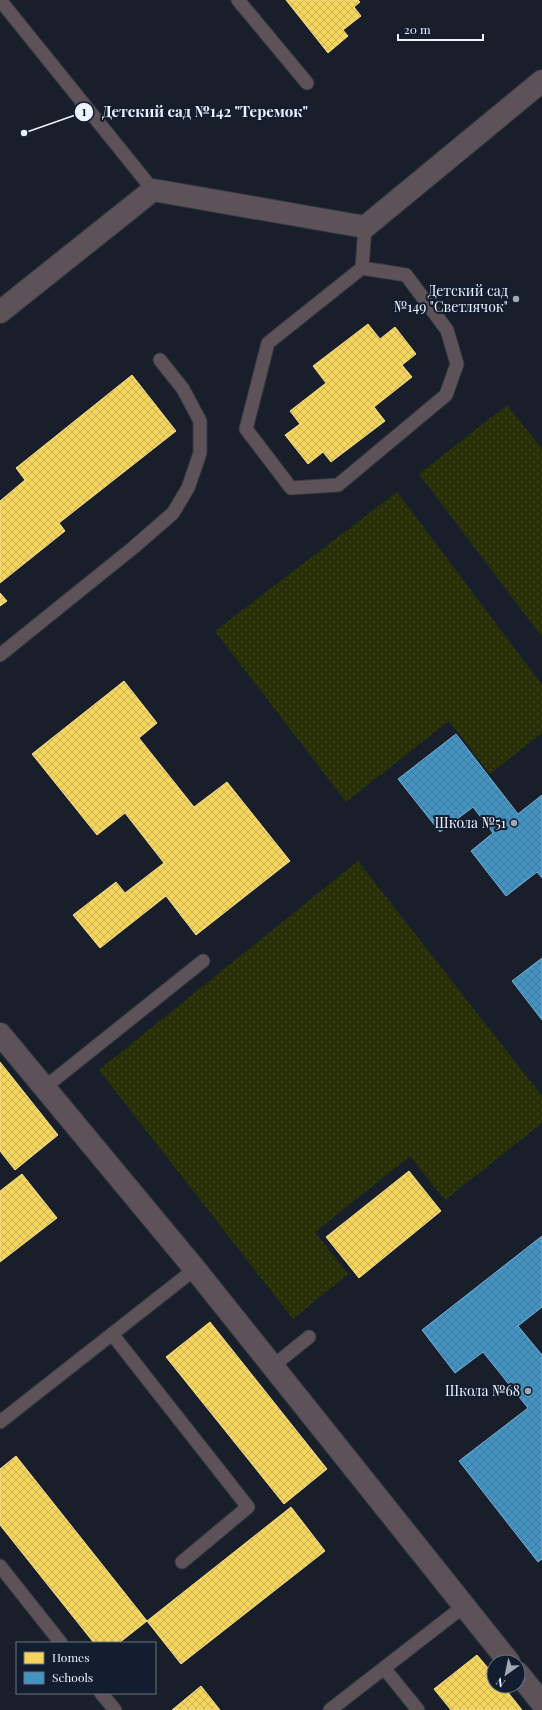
<svg xmlns="http://www.w3.org/2000/svg" width="542" height="1710" viewBox="0 0 542 1710" font-family="'Playfair Display',serif">
<style>
.park{fill:url(#park-dots)}
.homes{fill:url(#homes-cross-hatch);stroke:#f3de8d}
.schools{fill:url(#schools-cross-hatch);stroke:#76b0d5}
.lines{fill:none;stroke-linecap:round;stroke-linejoin:round}
.lane-casing{stroke:#343942;stroke-width:15}
.street-casing{stroke:#343942;stroke-width:24}
.lane{stroke:#5d5257;stroke-width:13}
.street{stroke:#5d5257;stroke-width:22}
.poi-dot{fill:#a3a9b4;stroke:#131d30;stroke-width:1.5}
.labels{text-anchor:middle;stroke-width:4;stroke-linejoin:round;paint-order:stroke}
.poi-label{font-size:14px;fill:#edf3fe;stroke:#131d30;text-anchor:end}
.leader{fill:none;stroke:#edf3fe;stroke-width:1.5}
.callout-dot{fill:#edf3fe;stroke:#131d30;stroke-width:1.5}
.mark-label{font-size:12px;text-anchor:middle;font-weight:bold;fill:#111}
.callout-label{font-size:15px;text-anchor:middle;font-weight:bold;fill:#edf3fe;stroke:#131d30;stroke-width:4;stroke-linejoin:round;paint-order:stroke}
</style>
<defs>
<pattern id="park-dots" width="8" height="8" patternUnits="userSpaceOnUse"><rect width="8" height="8" fill="#293007"/><path d="M2 2h.1M6 6h.1" fill="none" stroke="#3e4420" stroke-width="1.8" stroke-linecap="round"/></pattern>
<pattern id="homes-cross-hatch" width="8" height="8" patternUnits="userSpaceOnUse"><rect width="8" height="8" fill="#f6d55c"/><path d="M0 0l8 8M0 8l8-8" fill="none" stroke="#cab258"/></pattern>
<pattern id="schools-cross-hatch" width="8" height="8" patternUnits="userSpaceOnUse"><rect width="8" height="8" fill="#4393c3"/><path d="M0 0l8 8M0 8l8-8" fill="none" stroke="#447999"/></pattern>
</defs>
<rect width="100%" height="100%" fill="#191f2a"/>
<!-- park -->
<path class="park" d="M507,405L542,449V637L419,474Z
M397,492L542,685V733L490,774L449,721L346,802L215,631Z
M358,861L542,1096V1123L445,1200L410,1156L315,1232L348,1274L293,1319L99,1070Z"/>
<!-- homes -->
<path class="homes" d="M286,0H358L360,2L354,7L361,16L343,30L348,36L328,53Z
M368,324L380,339L395,327L416,354L402,365L412,377L374,407L385,421L331,462L323,452L308,464L285,435L300,424L290,411L326,383L313,366Z
M132,375L176,431L59,523L65,531L0,583V501L25,480L16,468Z
M0,593L7,601L0,606Z
M124,681L157,723L139,738L194,807L227,782L290,861L196,935L166,896L100,948L73,915L116,882L125,893L164,863L125,813L97,835L32,754Z
M0,1062L58,1135L15,1170L0,1151Z
M409,1171L441,1211L359,1278L326,1237Z
M22,1174L57,1218L0,1262V1191Z
M210,1322L327,1469L284,1504L166,1357Z
M16,1456L147,1621L119,1643H94L0,1525V1469Z
M291,1507L325,1551L181,1664L147,1621Z
M477,1655L494,1675V1686H503L522,1710H451L434,1689Z
M201,1686L220,1710H172Z"/>
<!-- schools -->
<path class="schools" d="M456,734L518,814L542,795V878L537,872L506,896L471,851L493,833L473,807L440,832L398,779Z
M542,958V1020L512,981Z
M542,1236V1307L518,1326L542,1355V1559L538,1562L459,1461L528,1408L483,1352L455,1373L422,1330Z"/>
<g class="lines">
<defs>
<path id="lane" d="M0,0L153,190
M238,0L307,83
M362,268L406,275L447,330L457,364L446,395L338,485L291,488L246,429L268,343L362,268L365,227
M0,655L134,547L173,513L188,488L200,453V421L183,389L160,360
M44,1088L203,961
M112,1334L248,1507L182,1562
M273,1366L309,1337
M0,1422L195,1269
M0,1566L61,1643
M384,1668L418,1710
M101,1693L115,1710
M330,1710L464,1606"/>
<path id="street" d="M0,312L153,190L365,227L542,81
M0,1034L195,1269L509,1662
M518,1673L542,1703"/>
</defs>
<!-- lane casing -->
<use href="#lane" class="lane-casing"/>
<!-- street casing -->
<use href="#street" class="street-casing"/>
<!-- lane -->
<use href="#lane" class="lane"/>
<!-- street -->
<use href="#street" class="street"/>
</g>
<!-- markers -->
<g class="poi-dot">
<circle cx="516" cy="299" r="4"/>
<circle cx="514" cy="823" r="4"/>
<circle cx="528" cy="1391" r="4"/>
</g>
<g class="labels">
<!-- poi labels -->
<g class="poi-label">
<text x="508" y="296">Детский сад<tspan x="508" dy="16">№149 "Светлячок"</tspan></text>
<text x="506" y="828">Школа №51</text>
<text x="520" y="1396">Школа №68</text>
</g>
</g>
<!-- callouts -->
<path class="leader" d="M24 133L84 112"/>
<g class="callout-dot">
<circle cx="24" cy="133" r="4"/>
<circle cx="84" cy="112" r="10"/>
</g>
<g class="mark-label">
<text x="84" y="116">1</text>
</g>
<g class="callout-label">
<text x="205" y="117">Детский сад №142 "Теремок"</text>
</g>
<!-- legend -->
<rect x="16" y="1642" width="140" height="52" fill="#131d30" stroke="#6a7382"/>
<rect x="24" y="1652" width="20" height="12" fill="#f6d55c" stroke="#6a7382"/>
<text x="52" y="1662" font-size="12" fill="#edf3fe">Homes</text>
<rect x="24" y="1672" width="20" height="12" fill="#4393c3" stroke="#6a7382"/>
<text x="52" y="1682" font-size="12" fill="#edf3fe">Schools</text>
<!-- north arrow -->
<g transform="translate(506 1674) rotate(213)"><circle r="19" fill="#131d30" stroke="#6a7382"/>
<path d="M0-3L7 15L0 10L-7 15Z" fill="#a3a9b4"/>
<text y="-6" font-size="11" font-weight="bold" text-anchor="middle" fill="#edf3fe">N</text>
</g>
<!-- scale -->
<path d="M398 34v6h85v-6" fill="none" stroke="#edf3fe" stroke-width="2"/>
<text x="404" y="34" font-size="12" fill="#edf3fe" stroke="#131d30" stroke-width="3" paint-order="stroke">20 m</text>
</svg>
